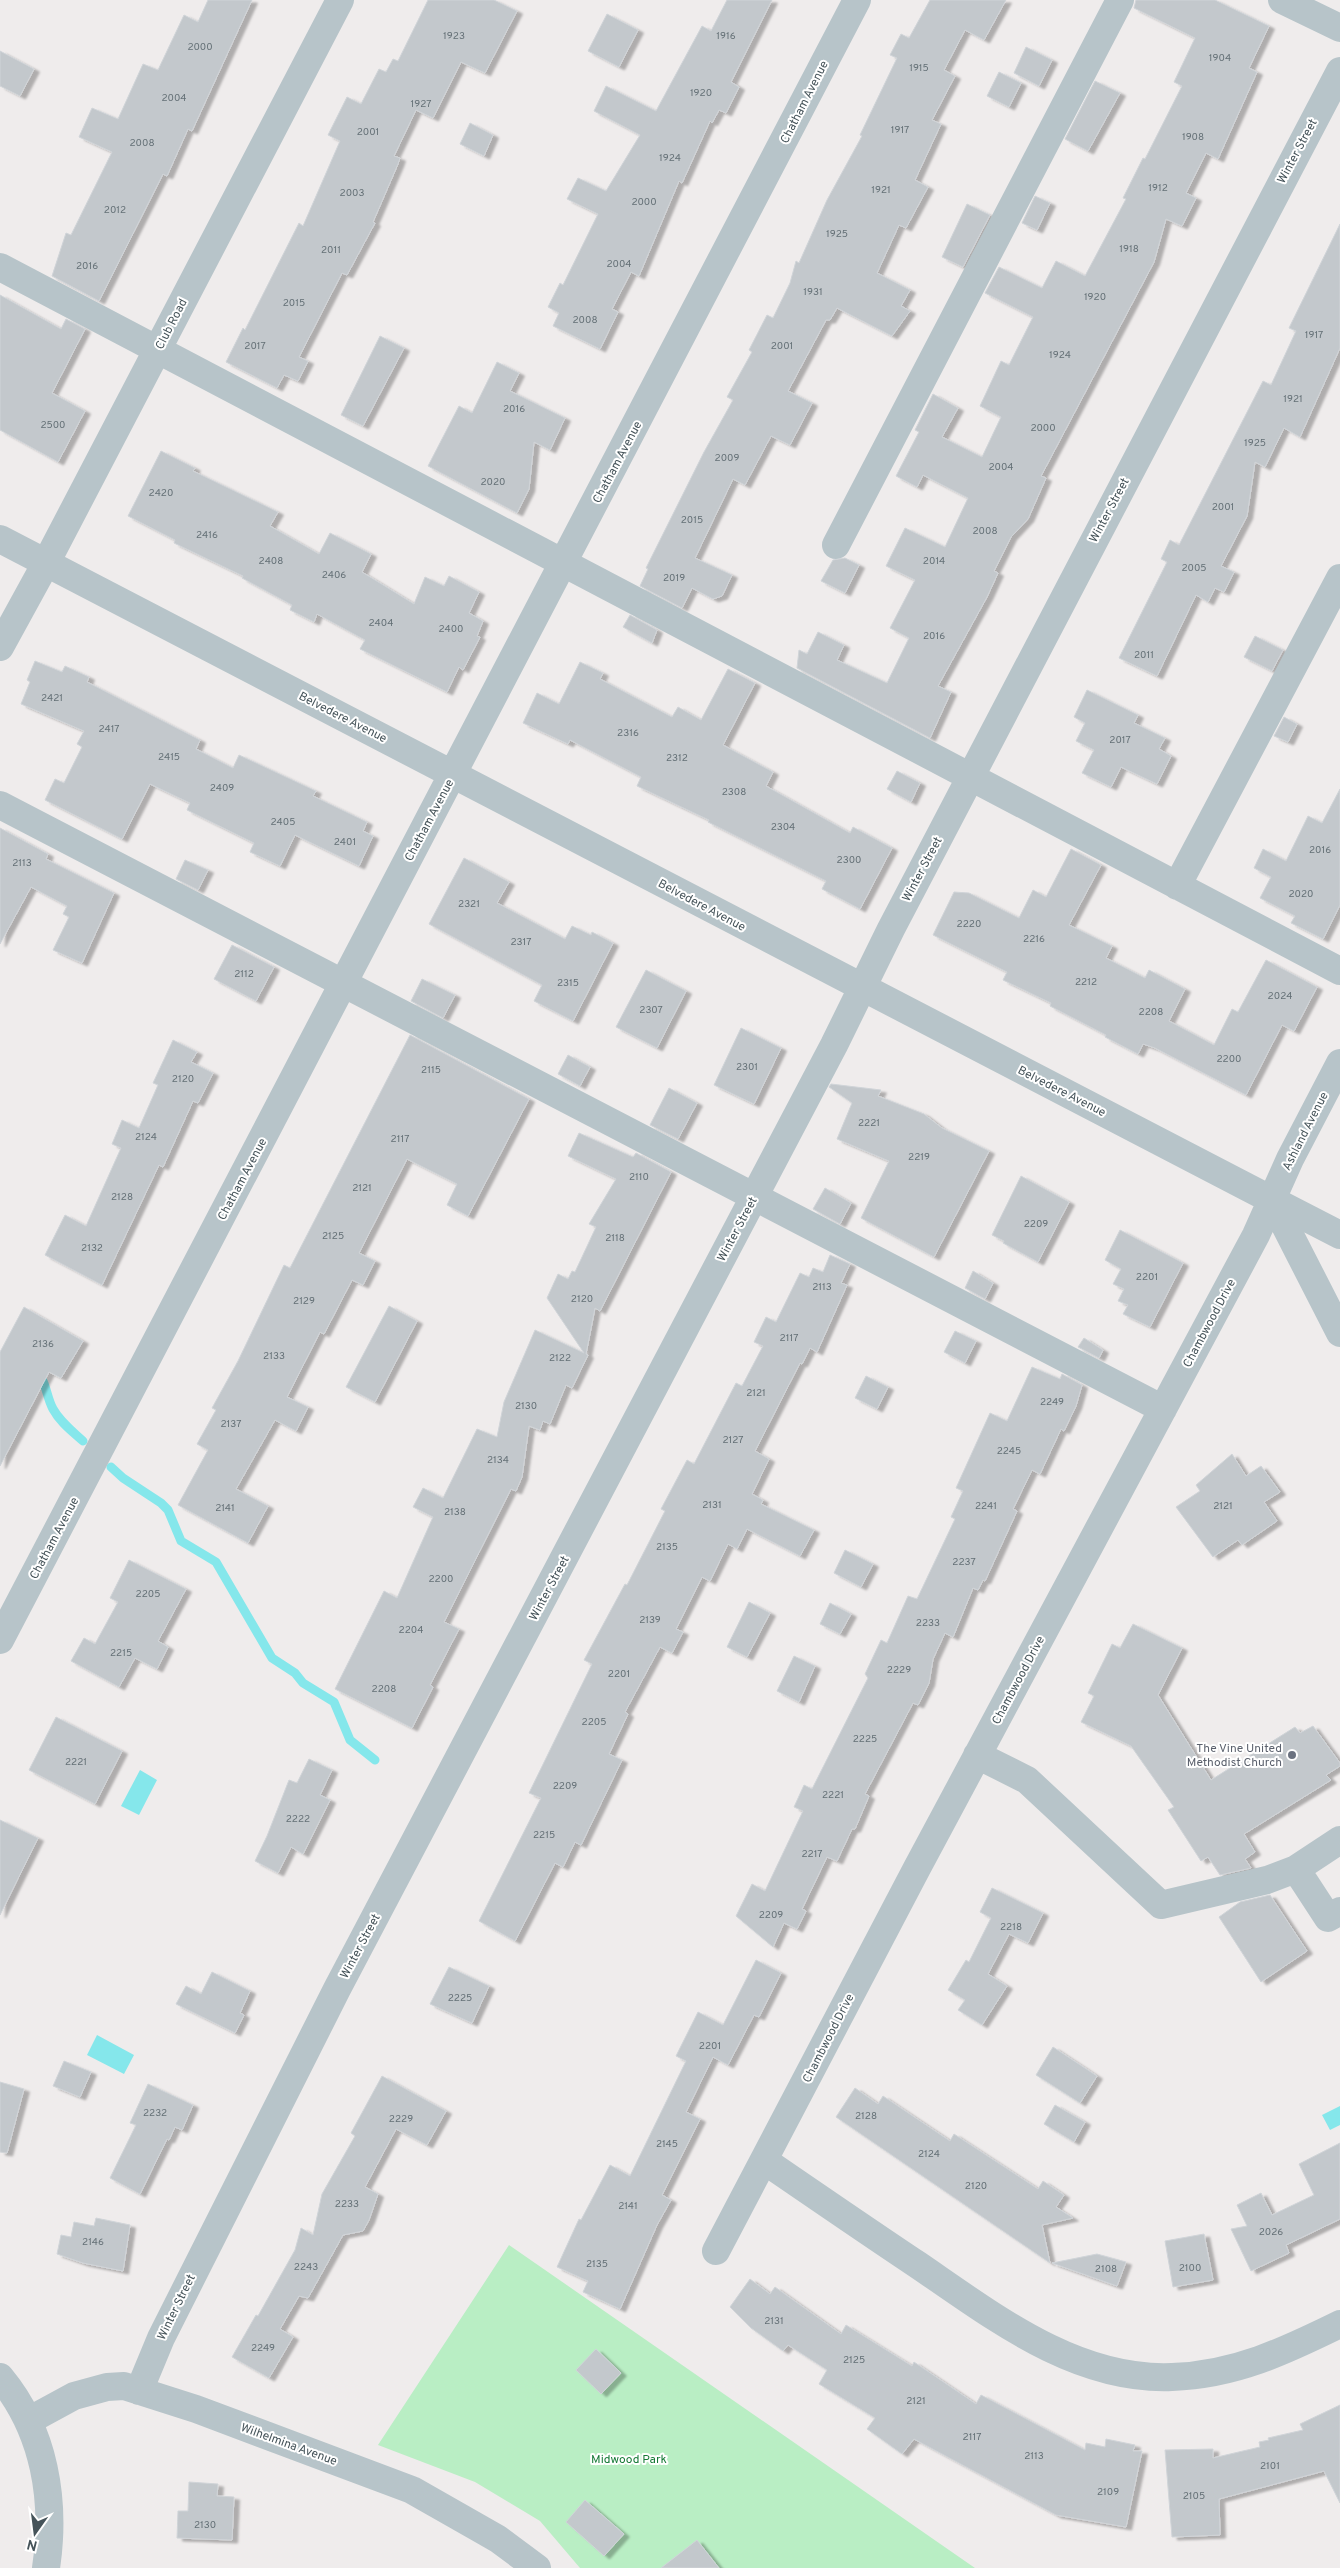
<svg xmlns="http://www.w3.org/2000/svg" width="1340" height="2568" viewBox="0 0 1340 2568" font-family="Overpass,sans-serif">
<style>
.green{fill:#b9eec4}
.water{fill:#85e7eb}
.lines{fill:none;stroke-linecap:round;stroke-linejoin:round}
.stream{stroke:#85e7eb;stroke-width:9}
.building{fill:#c3c8cc;stroke:#d0d4d8;filter:url(#shadow)}
.minor{stroke:#b7c4c9;stroke-width:28}
.worship-dot{fill:#6b7280;stroke:#fff;stroke-width:2}
.labels{text-anchor:middle;stroke-width:4;stroke-linejoin:round;paint-order:stroke}
.number-label{font-size:10px;fill:#647076}
.street-label{font-size:12px;fill:#455359;stroke:#fff}
.worship-label{font-size:12px;fill:#5b616d;stroke:#fff;text-anchor:end}
.park-label{font-size:12px;fill:#167a37;stroke:#fff}
</style>
<defs>
<filter id="shadow"><feDropShadow dx="5.5" dy="3" stdDeviation="1" flood-color="#0004"/></filter>
</defs>
<rect width="100%" height="100%" fill="#efecec"/>
<!-- green -->
<path class="green" d="M509,2245L975,2568H580L540,2521L475,2482L378,2445Z"/>
<!-- water -->
<path class="water" d="M140,1770L157,1780L139,1815L121,1806Z
M97,2035L134,2055L124,2074L87,2055Z
M1340,2106V2125L1330,2130L1322,2115Z"/>
<g class="lines">
<!-- stream -->
<path class="stream" d="M37,1372C47,1383 46,1396 53,1409C60,1422 72,1431 83,1441
M111,1467L123,1478L161,1503L168,1510L181,1541L216,1562L272,1658L295,1673L303,1683L334,1702L350,1740L375,1760"/>
</g>
<!-- building -->
<path class="building" d="M208,0H252L192,131L188,129L167,176L163,174L99,301L52,276L66,233L71,235L112,152L79,137L92,108L118,119L143,64L158,70L184,15L198,22Z
M428,0H494L517,11L485,73L461,62L433,118L416,110L394,156L400,158L398,164L373,222L375,223L347,275L342,273L299,357L308,361L298,381L284,375L277,388L226,362L243,328L245,330L299,223L303,226L340,141L328,135L347,97L361,104L379,69L386,72L393,59L398,61Z
M727,0H772L731,82L739,87L726,113L719,110L712,123L710,121L682,183L679,181L639,276L631,272L612,309L618,312L600,349L553,326L559,313L548,307L560,283L563,285L598,214L567,199L578,178L606,191L640,135L594,111L606,86L656,111L702,26L711,31Z
M930,0H1006L984,40L965,30L944,70L955,76L932,120L941,124L915,180L928,187L906,228L899,225L877,273L910,290L901,306L910,311L892,336L837,308L830,320H826L788,391L812,403L790,445L771,436L745,485L733,479L695,558L732,575L722,596L713,599L692,588L682,608L640,586L648,569L646,568L704,452L733,400L727,397L752,352L749,350L767,315L773,318L790,283L796,261L799,263L827,200L862,136L860,135L897,58L890,55L901,34L909,38Z
M1136,0H1215L1269,26L1249,68L1257,72L1218,159L1206,153L1186,193L1196,198L1182,226L1166,219L1154,262L1041,476L1046,478L1028,519L1011,537L994,571L998,573L987,597L938,686L951,692L930,738L797,668L799,650L807,654L818,632L844,645L837,660L887,683L909,638L890,628L915,580L886,566L905,528L945,547L968,498L923,475L917,487L896,476L919,432L915,430L933,394L958,408L942,437L982,457L1001,417L980,406L1001,361L1009,365L1033,317L985,293L999,267L1042,288L1056,261L1085,276L1126,199L1123,198L1143,158L1145,159L1182,86L1174,82L1195,38L1134,8Z
M607,14L638,30L619,67L588,51Z
M1026,47L1052,60L1039,86L1014,73Z
M0,51L34,69L20,96L0,86Z
M999,72L1021,83L1009,107L987,96Z
M1095,81L1120,93L1088,151L1065,139Z
M470,123L493,135L484,156L460,144Z
M1035,196L1050,203L1037,230L1022,223Z
M967,204L990,215L963,267L942,257Z
M1340,224V348L1300,437L1284,428L1265,467L1255,462L1247,516L1221,566L1234,572L1224,592L1215,588L1208,602L1196,595L1157,676L1119,658L1167,562L1161,559L1170,540L1179,545L1263,381L1271,385L1296,331L1289,328Z
M0,295L61,329L66,319L85,329L52,393L85,411L58,462L0,430Z
M380,336L404,348L363,426L341,415Z
M497,362L519,373L510,391L565,418L550,450L534,442L529,489L517,513L428,466L459,406L472,413Z
M161,451L195,468L193,471L278,512L270,526L319,554L330,533L371,554L362,572L414,604L425,577L444,586L449,576L479,592L469,613L483,621L477,636L480,637L463,670L459,667L447,692L360,649L365,640L317,614L314,622L290,610L292,605L242,578L243,576L174,543L175,540L128,516Z
M845,558L859,565L845,593L821,581L833,560Z
M630,615L657,630L652,643L623,627Z
M1255,636L1283,650L1272,671L1244,657Z
M35,661L62,672L65,666L89,677L87,682L200,740L196,749L233,768L239,755L316,791L313,796L367,822L363,831L373,836L359,866L295,835L280,866L250,852L254,843L187,810L190,803L150,784L122,839L45,800L55,779L64,783L82,747L77,744L84,731L21,704L30,682L27,680Z
M580,662L603,673L600,679L672,717L678,707L701,720L728,669L755,683L723,745L773,772L766,786L850,833L853,827L892,848L860,909L822,889L826,881L708,822L709,820L637,786L641,777L570,740L568,744L523,723L537,693L559,704Z
M1087,690L1138,715L1134,723L1165,738L1159,749L1171,756L1157,784L1121,767L1111,787L1082,773L1094,750L1076,741L1085,723L1074,717Z
M1284,717L1297,724L1288,742L1274,736Z
M897,771L920,783L911,802L887,789Z
M1340,789V905L1323,939L1291,923L1295,916L1260,898L1271,877L1254,868L1263,849L1286,861L1308,816L1322,823Z
M0,828L48,854L46,859L114,893L82,963L53,950L69,917L63,914L67,906L31,887L0,944Z
M1071,849L1101,865L1069,925L1112,946L1106,958L1145,978L1149,970L1185,989L1169,1021L1214,1045L1232,1009L1238,1012L1266,960L1317,987L1294,1031L1282,1025L1246,1095L1155,1048L1143,1044L1138,1054L1105,1037L1106,1035L1050,1006L1051,1003L1003,980L1007,972L933,935L954,892L969,893L1019,918L1033,890L1046,897Z
M464,858L509,882L497,903L565,939L572,926L591,935L592,932L613,943L573,1021L534,1001L542,985L429,924Z
M185,860L208,870L198,890L176,879Z
M232,945L274,967L256,1001L214,979Z
M646,970L686,991L657,1048L616,1027Z
M422,979L455,995L443,1018L411,1001Z
M741,1028L781,1048L754,1104L714,1085Z
M410,1035L529,1099L468,1216L447,1205L457,1184L407,1159L359,1253L375,1261L363,1285L352,1280L324,1334L320,1332L287,1397L308,1407L296,1431L275,1420L236,1489L268,1506L248,1543L178,1505L208,1450L197,1444L216,1410L212,1408L238,1361L284,1265L290,1268Z
M173,1040L197,1052L191,1062L213,1073L198,1103L193,1101L163,1167L159,1165L102,1285L45,1255L65,1215L86,1226L121,1148L112,1144L122,1120L139,1128L158,1085L153,1083Z
M568,1055L590,1067L580,1086L558,1074Z
M831,1084L881,1090L878,1096L924,1114L942,1128L989,1151L934,1257L861,1218L889,1161L837,1139L852,1103L829,1087Z
M669,1088L697,1103L678,1139L650,1125Z
M579,1133L633,1157L636,1153L671,1172L600,1311L595,1308L586,1354L588,1355L572,1388L566,1385L550,1424L543,1421L540,1430L529,1426L522,1477L516,1491L511,1489L444,1622L459,1629L430,1685L433,1687L412,1728L335,1689L384,1591L397,1598L433,1517L413,1507L423,1488L443,1498L477,1429L497,1437L504,1402L535,1330L584,1353L547,1298L558,1274L568,1279L572,1271L575,1272L596,1227L589,1224L616,1179L568,1156Z
M1021,1176L1069,1202L1038,1262L1003,1243L1004,1241L992,1235Z
M825,1188L851,1203L840,1224L813,1209Z
M1120,1230L1183,1263L1150,1327L1123,1314L1128,1305L1118,1301L1124,1289L1113,1284L1121,1269L1105,1260Z
M830,1255L850,1264L841,1283L847,1285L817,1352L810,1348L802,1364L800,1363L755,1451L769,1459L752,1494L763,1500L761,1504L814,1530L800,1556L747,1529L737,1549L728,1544L710,1581L702,1577L676,1629L683,1632L672,1653L660,1647L625,1712L628,1714L609,1754L622,1760L581,1845L575,1842L563,1867L555,1863L515,1941L479,1921L541,1798L529,1793L592,1664L584,1660L625,1584L627,1585L665,1511L661,1509L687,1460L694,1464L736,1383L742,1386L763,1346L754,1342L766,1317L776,1322L800,1273L809,1277L813,1268L823,1272Z
M973,1271L993,1283L985,1299L965,1288Z
M389,1306L417,1321L375,1402L346,1387Z
M24,1307L83,1341L61,1378L49,1372L0,1466V1352Z
M955,1331L976,1341L965,1363L944,1352Z
M1084,1338L1103,1350L1099,1358L1078,1347Z
M1032,1367L1060,1379L1062,1374L1082,1385L1076,1406L1064,1431L1061,1429L1040,1474L1032,1470L1013,1509L1017,1511L985,1581L983,1580L978,1590L973,1588L953,1637L945,1633L933,1659L929,1683L918,1705L913,1703L865,1794L869,1796L855,1829H852L837,1861L827,1857L802,1909L806,1911L797,1929L784,1923L773,1947L736,1916L752,1884L765,1891L803,1811L794,1807L804,1785L812,1789L868,1678L865,1674L881,1640L887,1643L908,1596L917,1599L955,1519L951,1517L963,1491L956,1488L990,1413L1007,1421Z
M866,1376L888,1387L877,1409L855,1398Z
M1232,1454L1246,1476L1261,1466L1280,1492L1264,1502L1277,1521L1242,1545L1238,1540L1213,1557L1176,1507L1200,1491L1196,1485Z
M845,1550L873,1564L861,1587L834,1573Z
M129,1560L186,1589L158,1641L168,1647L157,1669L135,1658L119,1687L71,1661L84,1638L95,1644L118,1602L110,1598Z
M749,1602L770,1613L747,1657L727,1647Z
M830,1603L851,1614L840,1634L820,1624Z
M1133,1624L1182,1648L1158,1695L1211,1780L1295,1727L1300,1733L1313,1726L1340,1763V1766L1326,1775L1331,1780L1244,1834L1255,1852L1245,1859L1251,1868L1220,1875L1208,1857L1201,1861L1168,1810L1174,1807L1131,1746L1081,1722L1094,1696L1088,1693L1112,1644L1120,1648Z
M794,1656L815,1666L799,1702L777,1691Z
M56,1717L122,1751L95,1804L29,1770Z
M309,1759L332,1770L320,1795L330,1800L303,1854L291,1847L278,1873L255,1861L267,1836L289,1780L297,1783Z
M0,1820L38,1838L0,1915Z
M992,1888L1043,1913L1028,1943L1009,1934L988,1974L1007,1986L982,2025L958,2010L965,2000L948,1990L966,1960L969,1962L991,1918L980,1912Z
M1270,1895L1307,1951L1261,1982L1219,1917L1240,1902Z
M756,1960L781,1973L759,2017L754,2015L728,2065L713,2057L686,2112L700,2119L662,2195L671,2200L657,2225L620,2309L583,2292L588,2281L557,2267L579,2219L581,2220L610,2165L630,2176L686,2061L676,2056L698,2012L723,2025Z
M449,1967L489,1986L472,2023L430,2004Z
M212,1972L250,1991L240,2013L244,2015L235,2033L176,2004L186,1986L201,1994Z
M1053,2047L1097,2076L1080,2103L1036,2075Z
M64,2061L91,2072L80,2097L53,2086Z
M382,2076L446,2111L427,2145L396,2129L365,2187L378,2194L369,2220L363,2231L343,2235L308,2298L299,2296L280,2329L293,2337L269,2378L232,2357L256,2315L258,2316L295,2250L301,2228L313,2235L322,2194L355,2136L351,2133Z
M0,2082L24,2089L7,2153L0,2152Z
M148,2084L193,2105L182,2130L175,2127L169,2140L167,2139L140,2194L110,2178L136,2125L130,2123Z
M855,2088L878,2104L883,2096L950,2141L954,2134L1038,2189L1043,2181L1064,2195L1056,2207L1073,2218L1042,2225L1050,2263L836,2117Z
M1055,2105L1085,2122L1074,2142L1044,2124Z
M1340,2143V2219L1286,2245L1289,2253L1251,2271L1231,2229L1247,2226L1237,2205L1261,2193L1272,2215L1314,2195L1299,2164Z
M96,2218L130,2225L123,2271L83,2263L57,2254L61,2235L71,2237L74,2222L94,2226Z
M1204,2234L1213,2280L1173,2287L1165,2241Z
M1097,2254L1126,2262L1117,2286L1052,2263Z
M750,2279L770,2294L775,2287L841,2334L846,2325L912,2366L914,2362L976,2404L981,2395L1085,2450L1086,2443L1105,2447L1106,2439L1135,2445L1133,2451H1142L1126,2527L1056,2515L914,2439L902,2454L867,2429L875,2418L819,2384L827,2370L788,2345L783,2351L751,2328L730,2307Z
M596,2349L621,2373L601,2394L576,2370Z
M1340,2405V2503L1324,2471L1219,2499L1220,2535L1172,2537L1165,2450L1213,2449V2458L1260,2447L1259,2442L1269,2440L1268,2438L1303,2430L1300,2424Z
M189,2482L218,2484L217,2496L234,2497L232,2540L177,2538L178,2511H188Z
M585,2500L624,2534L604,2556L566,2522Z
M697,2540L719,2568H661Z"/>
<g class="lines">
<!-- minor -->
<path class="minor" d="M1282,0L1340,28
M0,267L1340,971
M0,539L1272,1200L1340,1333
M836,545L1120,0
M0,647L46,563L340,0
M0,805L1163,1409
M1177,886L1340,578
M1272,1200L1340,1235
M0,1640L857,0
M977,1755L1027,1780L1161,1905L1267,1880L1296,1869L1340,1840
M1296,1869L1328,1918L1340,1911
M765,2161C816,2196 867,2231 918,2265C994,2317 1076,2381 1172,2377C1235,2375 1285,2351 1340,2324
M716,2251L917,1868L1256,1235L1290,1159L1340,1063
M0,2377C45,2431 56,2501 46,2568
M139,2391L161,2338L337,1989L834,1045L891,929L1340,71
M28,2421L74,2396L107,2387L124,2386L196,2409L412,2490L498,2539L537,2568"/>
</g>
<!-- markers -->
<circle class="worship-dot" cx="1292" cy="1755" r="5"/>
<g class="labels">
<!-- number labels -->
<g class="number-label">
<text x="454" y="39">1923</text>
<text x="726" y="39">1916</text>
<text x="200" y="50">2000</text>
<text x="1220" y="61">1904</text>
<text x="919" y="71">1915</text>
<text x="701" y="96">1920</text>
<text x="174" y="101">2004</text>
<text x="421" y="107">1927</text>
<text x="900" y="133">1917</text>
<text x="368" y="135">2001</text>
<text x="1193" y="140">1908</text>
<text x="142" y="146">2008</text>
<text x="670" y="161">1924</text>
<text x="1158" y="191">1912</text>
<text x="881" y="193">1921</text>
<text x="352" y="196">2003</text>
<text x="644" y="205">2000</text>
<text x="115" y="213">2012</text>
<text x="837" y="237">1925</text>
<text x="1129" y="252">1918</text>
<text x="331" y="253">2011</text>
<text x="619" y="267">2004</text>
<text x="87" y="269">2016</text>
<text x="813" y="295">1931</text>
<text x="1095" y="300">1920</text>
<text x="294" y="306">2015</text>
<text x="585" y="323">2008</text>
<text x="1314" y="338">1917</text>
<text x="255" y="349">2017</text>
<text x="782" y="349">2001</text>
<text x="1060" y="358">1924</text>
<text x="1293" y="402">1921</text>
<text x="514" y="412">2016</text>
<text x="53" y="428">2500</text>
<text x="1043" y="431">2000</text>
<text x="1255" y="446">1925</text>
<text x="727" y="461">2009</text>
<text x="1001" y="470">2004</text>
<text x="493" y="485">2020</text>
<text x="161" y="496">2420</text>
<text x="1223" y="510">2001</text>
<text x="692" y="523">2015</text>
<text x="985" y="534">2008</text>
<text x="207" y="538">2416</text>
<text x="271" y="564">2408</text>
<text x="934" y="564">2014</text>
<text x="1194" y="571">2005</text>
<text x="334" y="578">2406</text>
<text x="674" y="581">2019</text>
<text x="381" y="626">2404</text>
<text x="451" y="632">2400</text>
<text x="934" y="639">2016</text>
<text x="1144" y="658">2011</text>
<text x="52" y="701">2421</text>
<text x="109" y="732">2417</text>
<text x="628" y="736">2316</text>
<text x="1120" y="743">2017</text>
<text x="169" y="760">2415</text>
<text x="677" y="761">2312</text>
<text x="222" y="791">2409</text>
<text x="734" y="795">2308</text>
<text x="283" y="825">2405</text>
<text x="783" y="830">2304</text>
<text x="345" y="845">2401</text>
<text x="1320" y="853">2016</text>
<text x="849" y="863">2300</text>
<text x="22" y="866">2113</text>
<text x="1301" y="897">2020</text>
<text x="469" y="907">2321</text>
<text x="969" y="927">2220</text>
<text x="1034" y="942">2216</text>
<text x="521" y="945">2317</text>
<text x="244" y="977">2112</text>
<text x="1086" y="985">2212</text>
<text x="568" y="986">2315</text>
<text x="1280" y="999">2024</text>
<text x="651" y="1013">2307</text>
<text x="1151" y="1015">2208</text>
<text x="1229" y="1062">2200</text>
<text x="747" y="1070">2301</text>
<text x="431" y="1073">2115</text>
<text x="183" y="1082">2120</text>
<text x="869" y="1126">2221</text>
<text x="146" y="1140">2124</text>
<text x="400" y="1142">2117</text>
<text x="919" y="1160">2219</text>
<text x="639" y="1180">2110</text>
<text x="362" y="1191">2121</text>
<text x="122" y="1200">2128</text>
<text x="1036" y="1227">2209</text>
<text x="333" y="1239">2125</text>
<text x="615" y="1241">2118</text>
<text x="92" y="1251">2132</text>
<text x="1147" y="1280">2201</text>
<text x="822" y="1290">2113</text>
<text x="582" y="1302">2120</text>
<text x="304" y="1304">2129</text>
<text x="789" y="1341">2117</text>
<text x="43" y="1347">2136</text>
<text x="274" y="1359">2133</text>
<text x="560" y="1361">2122</text>
<text x="756" y="1396">2121</text>
<text x="1052" y="1405">2249</text>
<text x="526" y="1409">2130</text>
<text x="231" y="1427">2137</text>
<text x="733" y="1443">2127</text>
<text x="1009" y="1454">2245</text>
<text x="498" y="1463">2134</text>
<text x="712" y="1508">2131</text>
<text x="986" y="1509">2241</text>
<text x="1223" y="1509">2121</text>
<text x="225" y="1511">2141</text>
<text x="455" y="1515">2138</text>
<text x="667" y="1550">2135</text>
<text x="964" y="1565">2237</text>
<text x="441" y="1582">2200</text>
<text x="148" y="1597">2205</text>
<text x="650" y="1623">2139</text>
<text x="928" y="1626">2233</text>
<text x="411" y="1633">2204</text>
<text x="121" y="1656">2215</text>
<text x="899" y="1673">2229</text>
<text x="619" y="1677">2201</text>
<text x="384" y="1692">2208</text>
<text x="594" y="1725">2205</text>
<text x="865" y="1742">2225</text>
<text x="76" y="1765">2221</text>
<text x="565" y="1789">2209</text>
<text x="833" y="1798">2221</text>
<text x="298" y="1822">2222</text>
<text x="544" y="1838">2215</text>
<text x="812" y="1857">2217</text>
<text x="771" y="1918">2209</text>
<text x="1011" y="1930">2218</text>
<text x="460" y="2001">2225</text>
<text x="710" y="2049">2201</text>
<text x="155" y="2116">2232</text>
<text x="866" y="2119">2128</text>
<text x="401" y="2122">2229</text>
<text x="667" y="2147">2145</text>
<text x="929" y="2157">2124</text>
<text x="976" y="2189">2120</text>
<text x="347" y="2207">2233</text>
<text x="628" y="2209">2141</text>
<text x="1271" y="2235">2026</text>
<text x="93" y="2245">2146</text>
<text x="597" y="2267">2135</text>
<text x="306" y="2270">2243</text>
<text x="1190" y="2271">2100</text>
<text x="1106" y="2272">2108</text>
<text x="774" y="2324">2131</text>
<text x="263" y="2351">2249</text>
<text x="854" y="2363">2125</text>
<text x="916" y="2404">2121</text>
<text x="972" y="2440">2117</text>
<text x="1034" y="2459">2113</text>
<text x="1270" y="2469">2101</text>
<text x="1108" y="2495">2109</text>
<text x="1194" y="2499">2105</text>
<text x="205" y="2528">2130</text>
</g>
<!-- street labels -->
<g class="street-label">
<text transform="translate(804 102) rotate(-63)" y="4">Chatham Avenue</text>
<text transform="translate(1297 151) rotate(-62)" y="4">Winter Street</text>
<text transform="translate(171 324) rotate(-63)" y="4">Club Road</text>
<text transform="translate(617 462) rotate(-62)" y="4">Chatham Avenue</text>
<text transform="translate(1109 510) rotate(-62)" y="4">Winter Street</text>
<text transform="translate(343 717) rotate(27)" y="4">Belvedere Avenue</text>
<text transform="translate(429 820) rotate(-62)" y="4">Chatham Avenue</text>
<text transform="translate(922 869) rotate(-62)" y="4">Winter Street</text>
<text transform="translate(702 905) rotate(28)" y="4">Belvedere Avenue</text>
<text transform="translate(1062 1091) rotate(27)" y="4">Belvedere Avenue</text>
<text transform="translate(1305 1131) rotate(-63)" y="4">Ashland Avenue</text>
<text transform="translate(242 1179) rotate(-62)" y="4">Chatham Avenue</text>
<text transform="translate(737 1229) rotate(-62)" y="4">Winter Street</text>
<text transform="translate(1209 1323) rotate(-62)" y="4">Chambwood Drive</text>
<text transform="translate(54 1538) rotate(-62)" y="4">Chatham Avenue</text>
<text transform="translate(549 1588) rotate(-62)" y="4">Winter Street</text>
<text transform="translate(1018 1680) rotate(-62)" y="4">Chambwood Drive</text>
<text transform="translate(360 1946) rotate(-62)" y="4">Winter Street</text>
<text transform="translate(828 2038) rotate(-63)" y="4">Chambwood Drive</text>
<text transform="translate(176 2307) rotate(-64)" y="4">Winter Street</text>
<text transform="translate(289 2444) rotate(20)" y="4">Wilhelmina Avenue</text>
</g>
<!-- worship labels -->
<g class="worship-label">
<text x="1282" y="1752">The Vine United<tspan x="1282" dy="14">Methodist Church</tspan></text>
</g>
<!-- park labels -->
<g class="park-label">
<text x="629" y="2463">Midwood Park</text>
</g>
</g>
<!-- north arrow -->
<g transform="translate(35 2533) rotate(194)" stroke="#ffffff" stroke-width="4" paint-order="stroke">
<path d="M0-4L9 19L0 12L-9 19Z" fill="#455359"/>
<text y="-8" font-size="14" font-weight="bold" text-anchor="middle" fill="#455359">N</text>
</g>
</svg>
